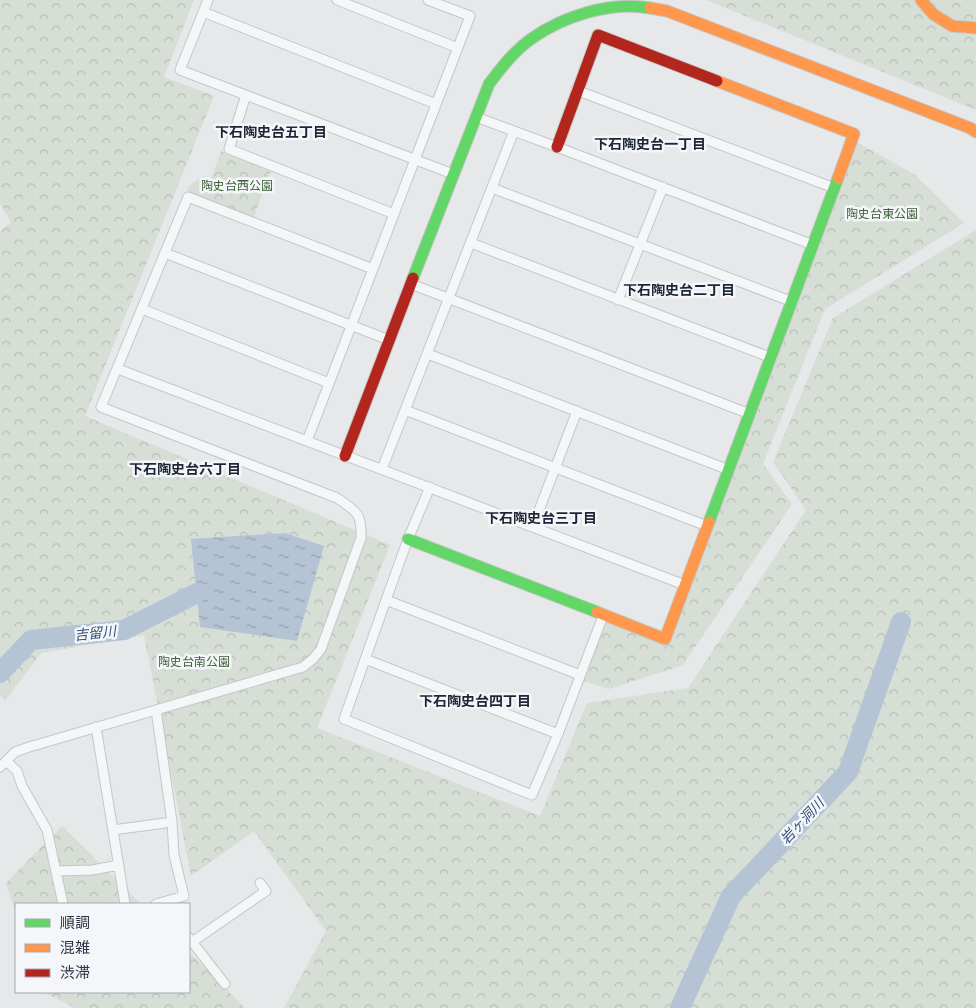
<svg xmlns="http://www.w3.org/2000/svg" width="976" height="1008" viewBox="0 0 976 1008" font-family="'Fira Sans','Noto Sans JP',sans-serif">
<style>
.forest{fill:url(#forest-crowns)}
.water{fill:url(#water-ripples)}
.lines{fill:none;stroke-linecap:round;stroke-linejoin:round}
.river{stroke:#b4c4d5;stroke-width:20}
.street-casing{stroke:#c4c6c8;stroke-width:11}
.fast-casing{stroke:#c4c6c8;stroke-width:13}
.slow-casing{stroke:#c4c6c8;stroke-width:13}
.jam-casing{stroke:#c4c6c8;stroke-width:13}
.street{stroke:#f5f6f7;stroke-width:9}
.fast{stroke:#63d668;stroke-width:11}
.slow{stroke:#ff974d;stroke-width:11}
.jam{stroke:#b3261e;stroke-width:11}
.labels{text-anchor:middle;stroke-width:5;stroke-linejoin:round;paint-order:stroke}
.park-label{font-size:12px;fill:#3f6138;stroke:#f4f6f9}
.neighbourhood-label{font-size:14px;font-weight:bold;fill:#1d2536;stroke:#f4f6f9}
.water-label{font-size:14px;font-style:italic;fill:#34527a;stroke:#f4f6f9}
</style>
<defs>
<pattern id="forest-crowns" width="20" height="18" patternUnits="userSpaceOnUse" patternTransform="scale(1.25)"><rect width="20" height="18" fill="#d6ded6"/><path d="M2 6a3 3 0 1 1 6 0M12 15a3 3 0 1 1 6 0" fill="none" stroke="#b8bfb9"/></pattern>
<pattern id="water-ripples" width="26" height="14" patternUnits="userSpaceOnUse" patternTransform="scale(1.25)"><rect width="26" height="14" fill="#b4c4d5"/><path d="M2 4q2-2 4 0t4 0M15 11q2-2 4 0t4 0" fill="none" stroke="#93a0af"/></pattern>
</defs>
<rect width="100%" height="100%" fill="#e6e8ea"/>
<!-- forest -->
<path class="forest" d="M0,0H194L164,77L214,96L85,416L390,545L317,728L540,816L587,703L688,688L806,510L773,462L833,318L976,230V1008H284L326,931L254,831L191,876L144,635L41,653L5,701L0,694V231L11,222L0,204Z
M706,0H976V110Z
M855,141L914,174L964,223L825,309L763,464L792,504L683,665L609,689L583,681L605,622L667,645Z
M221,151L271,171L253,219L186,194L189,186L203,176L211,179Z
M62,826L141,904H16V914L6,883Z
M189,952L245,1008H75L43,992H189Z"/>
<!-- water -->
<path class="water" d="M285,533L324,546L297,641L200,627L191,539Z"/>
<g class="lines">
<!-- river -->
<path class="river" d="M0,673L31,640L124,630L197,593
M680,1008L731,896L848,772L901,622"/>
<defs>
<path id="street" d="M208,0L180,70L453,174
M337,0L458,48
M203,12L436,104
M576,90L834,188
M246,95L229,149L394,214
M476,117L557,147L813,245
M492,188L793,302
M471,243L772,358
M165,253L389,340
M411,284L750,414
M618,300L663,187
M142,309L329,383
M428,354L729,470
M118,369L685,585
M405,410L707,526
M307,441L470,16L428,0
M382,469L514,131
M430,487L408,539L386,600L580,675
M533,526L577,411
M386,600L344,719L532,795L558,734L603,616
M365,659L558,734
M96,727L125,904
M6,761L17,771L22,786L47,830L63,904
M0,767L15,752L29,747L303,667L313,659L321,649L361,538C362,513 356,511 337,498L101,407L188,197L373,269
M113,830L172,822
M56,871L92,870L119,865
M156,904L184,896L174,855L172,822L156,710
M189,938L225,984
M192,942L266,891L260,883"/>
<path id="fast" d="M413,278L489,84C501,68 514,51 531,39C563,16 611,1 650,8
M709,522L838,178
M408,539L597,612"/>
<path id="slow" d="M921,0L933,14L952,26L976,28
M650,8L667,11L970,128L976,132
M717,81L854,134L838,178
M597,612L665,639L709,522"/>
<path id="jam" d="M557,147L598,35L717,81
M345,456L413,278"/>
</defs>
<!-- street casing -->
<use href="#street" class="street-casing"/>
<!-- fast casing -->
<use href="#fast" class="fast-casing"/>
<!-- slow casing -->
<use href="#slow" class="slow-casing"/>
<!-- jam casing -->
<use href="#jam" class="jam-casing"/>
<!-- street -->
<use href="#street" class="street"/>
<!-- fast -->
<use href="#fast" class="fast"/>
<!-- slow -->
<use href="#slow" class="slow"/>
<!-- jam -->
<use href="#jam" class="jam"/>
</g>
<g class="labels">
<!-- park labels -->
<g class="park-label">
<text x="237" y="190">陶史台西公園</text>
<text x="882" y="218">陶史台東公園</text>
<text x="194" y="666">陶史台南公園</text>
</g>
<!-- neighbourhood labels -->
<g class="neighbourhood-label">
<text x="271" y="137">下石陶史台五丁目</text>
<text x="650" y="149">下石陶史台一丁目</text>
<text x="679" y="295">下石陶史台二丁目</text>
<text x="185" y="474">下石陶史台六丁目</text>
<text x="541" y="523">下石陶史台三丁目</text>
<text x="475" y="706">下石陶史台四丁目</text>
</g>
<!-- water labels -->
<g class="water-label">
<text transform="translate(95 633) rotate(-6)" y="5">吉留川</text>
<text transform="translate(802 821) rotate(-47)" y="5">岩ヶ洞川</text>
</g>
</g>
<!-- legend -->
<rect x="15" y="903" width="175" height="90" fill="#f4f6f9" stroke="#a4a8b1"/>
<rect x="25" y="919" width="25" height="8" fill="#63d668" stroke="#a4a8b1"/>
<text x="60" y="928" font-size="15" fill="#2b3445">順調</text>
<rect x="25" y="944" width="25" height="8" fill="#ff974d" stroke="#a4a8b1"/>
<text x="60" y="953" font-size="15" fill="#2b3445">混雑</text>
<rect x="25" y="969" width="25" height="8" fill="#b3261e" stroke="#a4a8b1"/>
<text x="60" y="978" font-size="15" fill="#2b3445">渋滞</text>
</svg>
